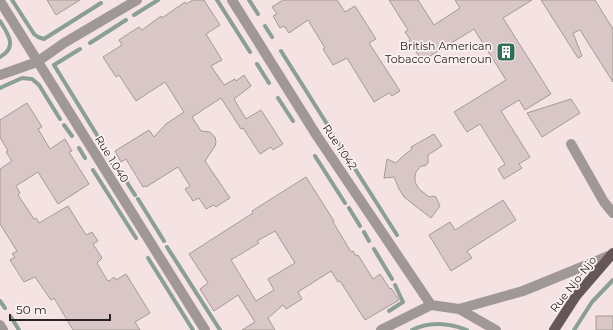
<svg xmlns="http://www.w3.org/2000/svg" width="613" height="330" viewBox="0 0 613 330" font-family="Montserrat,sans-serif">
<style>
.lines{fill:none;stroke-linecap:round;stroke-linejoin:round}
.stream{stroke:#8a9f95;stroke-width:4}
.building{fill:#d9c7c7;stroke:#a99898;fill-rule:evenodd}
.minor{stroke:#a09898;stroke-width:10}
.major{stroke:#655758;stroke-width:10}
.labels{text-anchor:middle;stroke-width:3.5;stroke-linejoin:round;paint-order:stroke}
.poi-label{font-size:11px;fill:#2a2424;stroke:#fdf2f2;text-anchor:end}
.street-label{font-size:11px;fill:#2a2424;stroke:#fdf2f2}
</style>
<rect width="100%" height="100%" fill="#f5e2e3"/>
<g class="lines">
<!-- stream -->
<path class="stream" d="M12,0L34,34L38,37L44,39L101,3
M217,0L250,52
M249,0L258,14
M134,15L158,0
M0,21C8,34 18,47 0,57
M265,26L272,37
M90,43L126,20
M80,49L54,65L108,153
M281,51L327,124
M257,64L269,83
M0,88L22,78L32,79L39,85L60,119
M278,98L293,121
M64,125L72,136
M331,131L397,235
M79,148L85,158
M315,156L345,203
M93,170L136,238
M121,173L135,195
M138,199L164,241
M349,208L360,226
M364,232L369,241
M167,247L220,330
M374,249L392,279
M148,258L193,330
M0,301L5,308
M389,311L403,302L395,285
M11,317L19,330
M412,330C430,321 449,323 467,330
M574,330L592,302L613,280"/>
</g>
<!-- building -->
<path class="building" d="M47,0H80L56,15Z
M193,0H204L220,25L206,34L222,60L211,66L224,85L235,79L236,81L244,75L251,86L234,99L246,119L261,110L283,144L273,150L271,147L260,154L243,128L241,129L221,98L192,117L201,131L210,132L215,137L216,142L215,146L205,161L230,198L216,207L214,205L206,209L199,198L193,201L185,189L190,186L178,167L146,187L145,186L143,187L126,159L121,162L115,151L149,130L154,137L166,124L184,112L165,82L136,101L119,75L116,77L103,57L122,45L119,40L131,32L139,27L142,30L161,16L162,18L185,2L186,4Z
M283,0H337L345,12L355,6L376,39L369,43L400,91L392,96L389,93L374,102L347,58L333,65L323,49L325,48L308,20L289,33L284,26L280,28L273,16L277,14L272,7Z
M389,0H418L434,25L460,8L455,0H532L503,18L551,94L525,110L519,100L501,111L530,157L519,164L522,168L504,179L498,169L505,164L480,124L467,132L454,112L506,80L474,29L422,61L409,40L410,39L405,32L408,30Z
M541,0H595L613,29V82L580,30L573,33L582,56L578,58Z
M571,99L580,113L542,137L527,113Z
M27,103L42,127L38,129L50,149L65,139L72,151L69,152L89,184L58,204L38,172L16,186L20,193L18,195L34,219L36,218L39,223L68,206L86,235L92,232L98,241L93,244L102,258L97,263L107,280L109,281L114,277L116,280L126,274L150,313L135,322L140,330H73L54,298L51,300L35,277L24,282L10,260L15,257L12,254L17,251L0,224V169L12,161L6,152L8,151L0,137V120Z
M434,134L442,146L428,155V163L425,166H421L416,172L415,176V182L419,189L429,197L433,196L436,197L440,206L431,218L404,197L399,189L394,177L384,178L387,159L396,163L402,157L412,149L411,147Z
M306,177L334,221L333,222L351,252L353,251L356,256L358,255L373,279L380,274L390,289L391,288L399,300L365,320L340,281L338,282L331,271L298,292L302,299L286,309L283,305L268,318L275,330H242L255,322L238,295L214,311L200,289L208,283L189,254L253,213L252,211ZM275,231L295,263L268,279L274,290L256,301L231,260L259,243L257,241Z
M503,200L516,220L467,251L472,258L451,271L429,235L450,222L455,230Z
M596,316H613V330H596Z"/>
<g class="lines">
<!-- minor -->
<path class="minor" d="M232,0L317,136L431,305
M0,1L205,330
M0,75L37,62L64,43L137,0
M571,144L604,202L613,213
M431,305L459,309L496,330
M459,309L523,291L611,255
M0,325L3,330
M381,330L431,305"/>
<!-- major -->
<path class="major" d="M554,330L576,296L613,253"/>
</g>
<!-- icons -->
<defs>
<symbol id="building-square" viewBox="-11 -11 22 22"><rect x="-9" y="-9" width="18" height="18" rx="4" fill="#326d57" stroke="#fdf2f2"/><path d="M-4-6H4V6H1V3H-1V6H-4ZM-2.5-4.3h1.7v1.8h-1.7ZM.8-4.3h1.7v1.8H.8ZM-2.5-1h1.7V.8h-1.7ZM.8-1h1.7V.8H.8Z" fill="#fff"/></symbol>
</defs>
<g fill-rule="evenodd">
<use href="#building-square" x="495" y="41" width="22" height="22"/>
</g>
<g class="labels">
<!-- poi labels -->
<g class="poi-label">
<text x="492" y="50">British American<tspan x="492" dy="13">Tobacco Cameroun</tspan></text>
</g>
<!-- street labels -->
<g class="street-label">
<text transform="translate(340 147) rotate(56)" y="4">Rue 1.042</text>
<text transform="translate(112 159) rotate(58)" y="4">Rue 1.040</text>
<text transform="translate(573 284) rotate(-52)" y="4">Rue Njo-Njo</text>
</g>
</g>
<!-- scale -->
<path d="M10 314v6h100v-6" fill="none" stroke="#2a2424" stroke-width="2"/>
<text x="16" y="314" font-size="12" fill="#2a2424" stroke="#fdf2f2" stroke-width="3" paint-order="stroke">50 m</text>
</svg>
